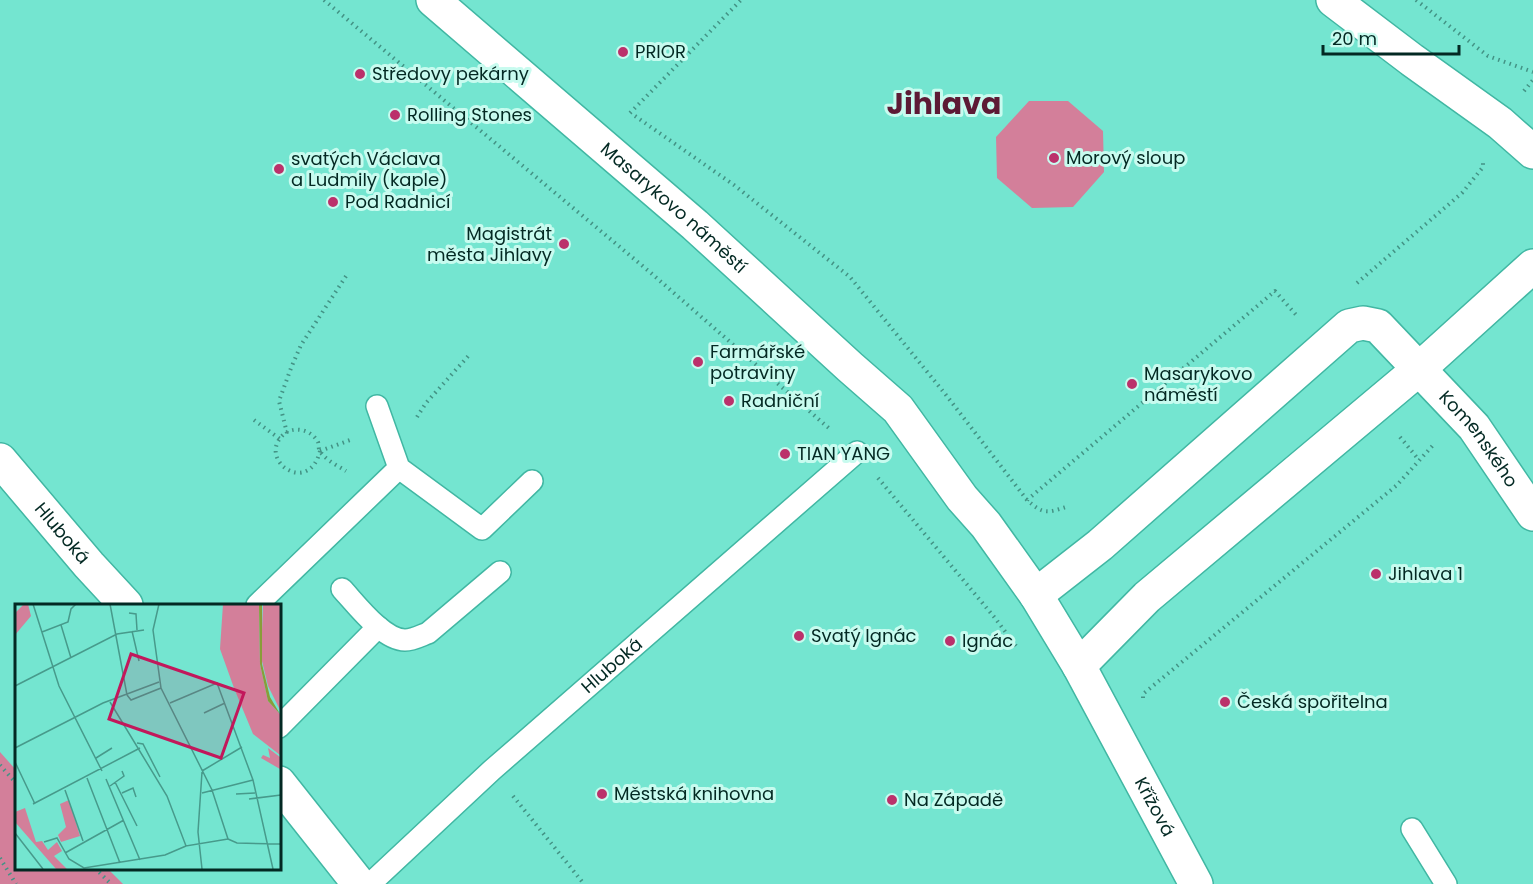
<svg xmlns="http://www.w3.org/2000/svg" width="1533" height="884" viewBox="0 0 1533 884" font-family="Poppins,sans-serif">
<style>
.green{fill:#d37f9a}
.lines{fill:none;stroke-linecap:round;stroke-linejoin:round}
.lane-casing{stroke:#41b7a3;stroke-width:24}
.street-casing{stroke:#41b7a3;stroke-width:36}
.path{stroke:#439385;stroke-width:4;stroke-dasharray:1.5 4.5;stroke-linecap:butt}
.lane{stroke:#fff;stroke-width:21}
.street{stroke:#fff;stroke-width:33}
.poi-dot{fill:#bb316b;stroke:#c8fbef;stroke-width:2}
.labels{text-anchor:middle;stroke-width:6;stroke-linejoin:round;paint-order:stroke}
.poi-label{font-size:18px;fill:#032923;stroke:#c8fbef;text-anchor:start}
.street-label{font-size:18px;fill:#032923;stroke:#c8fbef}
.town-label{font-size:30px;font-weight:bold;fill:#5d1a35;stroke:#c8fbef}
.inset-road{fill:none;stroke:#479a8b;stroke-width:1.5}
.view{fill:#c2185b;fill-opacity:0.15;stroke:#c2185b;stroke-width:3}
.inset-edge{fill:none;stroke:#032923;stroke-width:3}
</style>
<rect width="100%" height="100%" fill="#74e5d0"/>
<!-- green -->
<path class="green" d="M1029,101H1068L1103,131L1104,172L1073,207L1032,208L997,178L996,137Z
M0,752L16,770V868H107L123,884H0Z"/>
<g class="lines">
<defs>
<g id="lane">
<path d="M377,406L399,468L482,529L532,481"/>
<path d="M342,589C356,604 383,640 405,640C413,640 420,636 428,633L500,572"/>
<path d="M257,605L399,468"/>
<path d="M279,727L378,627"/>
<path d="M1412,829L1446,884"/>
<path id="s1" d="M370,884L492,770L857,452"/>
</g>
<g id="street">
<path id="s2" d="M433,0L695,225L850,367L898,409L962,498L986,525L1036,595L1079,666L1196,884"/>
<path d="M1333,0L1412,60L1500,123L1533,152"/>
<path id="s3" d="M0,460L89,565L126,605"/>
<path id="s4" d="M1036,595L1100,545L1349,326L1363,323L1378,326L1474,427L1533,514"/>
<path d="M1079,666L1147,597L1419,369L1533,266"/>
<path d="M279,783L359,884"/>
</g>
</defs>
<!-- lane casing -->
<use href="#lane" class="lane-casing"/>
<!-- street casing -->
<use href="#street" class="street-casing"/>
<!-- path -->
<path class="path" d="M324,0L651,273L831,430
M1416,0L1488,56L1533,72
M1524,91L1533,80
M630,113L741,0
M635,116L734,185L850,277L946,395L1027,500C1044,515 1047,513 1069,506
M1357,283L1462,193L1483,167V163
M417,417L426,403L471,353
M254,420L280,439
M287,433L279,401L291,368L301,345L346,276
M1400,437L1419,460
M320,451C309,496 258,461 282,436C292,425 311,429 318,442C319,445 318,448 320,451C324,459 338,466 346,471
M320,451L353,439
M878,478L995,618L1016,646
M1027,500L1275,291L1298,317
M1143,698V694L1397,485L1435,443
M0,765L16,783
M513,796L584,884
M0,858L16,884
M95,868L111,884"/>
<!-- lane -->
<use href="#lane" class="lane"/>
<!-- street -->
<use href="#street" class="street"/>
</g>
<!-- markers -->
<g class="poi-dot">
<circle cx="623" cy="52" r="6"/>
<circle cx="360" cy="74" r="6"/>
<circle cx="395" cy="115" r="6"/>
<circle cx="1054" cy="158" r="6"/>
<circle cx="279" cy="169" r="6"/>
<circle cx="333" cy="202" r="6"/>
<circle cx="564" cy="244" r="6"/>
<circle cx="698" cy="362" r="6"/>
<circle cx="1132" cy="384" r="6"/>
<circle cx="729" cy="401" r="6"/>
<circle cx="785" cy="454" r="6"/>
<circle cx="1376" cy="574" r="6"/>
<circle cx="799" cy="636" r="6"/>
<circle cx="950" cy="641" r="6"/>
<circle cx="1225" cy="702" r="6"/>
<circle cx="602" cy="794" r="6"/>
<circle cx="892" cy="800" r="6"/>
</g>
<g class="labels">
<!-- poi labels -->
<g class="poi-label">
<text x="635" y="58">PRIOR</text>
<text x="372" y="80">Středovy pekárny</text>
<text x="407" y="121">Rolling Stones</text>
<text x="1066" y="164">Morový sloup</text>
<text x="291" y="165">svatých Václava<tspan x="291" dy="21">a Ludmily (kaple)</tspan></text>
<text x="345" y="208">Pod Radnicí</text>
<text x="552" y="240" text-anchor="end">Magistrát<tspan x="552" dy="21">města Jihlavy</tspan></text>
<text x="710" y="358">Farmářské<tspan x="710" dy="21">potraviny</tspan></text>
<text x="1144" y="380">Masarykovo<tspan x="1144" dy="21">náměstí</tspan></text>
<text x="741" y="407">Radniční</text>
<text x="797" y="460">TIAN YANG</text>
<text x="1388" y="580">Jihlava 1</text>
<text x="811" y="642">Svatý Ignác</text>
<text x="962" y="647">Ignác</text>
<text x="1237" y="708">Česká spořitelna</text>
<text x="614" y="800">Městská knihovna</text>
<text x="904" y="806">Na Západě</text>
</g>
<!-- street labels -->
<g class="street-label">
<text dy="6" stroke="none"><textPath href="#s2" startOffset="318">Masarykovo náměstí</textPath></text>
<text dy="6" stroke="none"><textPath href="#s4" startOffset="594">Komenského</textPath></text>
<text dy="6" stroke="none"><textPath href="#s3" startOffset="96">Hluboká</textPath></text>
<text dy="6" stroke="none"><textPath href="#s1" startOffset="326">Hluboká</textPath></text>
<text dy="6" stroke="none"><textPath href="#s2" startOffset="1094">Křížová</textPath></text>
</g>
<!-- town labels -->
<g class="town-label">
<text x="944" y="114">Jihlava</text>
</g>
</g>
<!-- overview -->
<g transform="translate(15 604)">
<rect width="266" height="266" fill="#74e5d0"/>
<path d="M9,0H13L16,12L0,31V9ZM208,0H244L245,60L253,97L265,110V151L238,130L219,84L205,45ZM248,0H265V106L253,82L246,53ZM253,144L265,153V165L246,154L248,151L255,154ZM54,196L65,232L46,238L43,231L51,223L45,200ZM10,204L21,238L27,237L33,246L42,238L47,247L39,252L52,265H41L0,218V208Z" fill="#d37f9a"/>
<path d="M244,0H247V60L255,93L265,110L253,97L245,60Z" fill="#899d39"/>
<path class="inset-road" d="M18,0L44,82L87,167M95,0L112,91M144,0L138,26L146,84L197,186L213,235M114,9L121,10L122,26M46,21L56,54M117,27L124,57M27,28L53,18L56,5L61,0M0,82L102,30L129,26M112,91L116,96L146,84M95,98L152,192L171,242L213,235M155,99L202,79L238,176L258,265M189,109L210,99M122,139L128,140L145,173M0,144L88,99L144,78M81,154L97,144M0,158L20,200M187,167L227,143M187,168L183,228L187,265M72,174L105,259M91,175L125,256M100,178L122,222M95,182L109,172L107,167M50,186L68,237M107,189L118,184L121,193M187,189L238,176M221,190L240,189M234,195L266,191M18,200L125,144M0,229L28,265M213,235L222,239L266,240M29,238L42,234L54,255L69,264L150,251L171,242M50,249L109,216"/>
<path class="view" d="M116,50L229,89L206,154L94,115Z"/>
<rect width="266" height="266" class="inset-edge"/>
</g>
<!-- scale -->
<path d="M1323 45v9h136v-9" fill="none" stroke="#032923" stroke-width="3"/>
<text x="1332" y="45" font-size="18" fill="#032923" stroke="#c8fbef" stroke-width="4.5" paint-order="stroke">20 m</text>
</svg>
